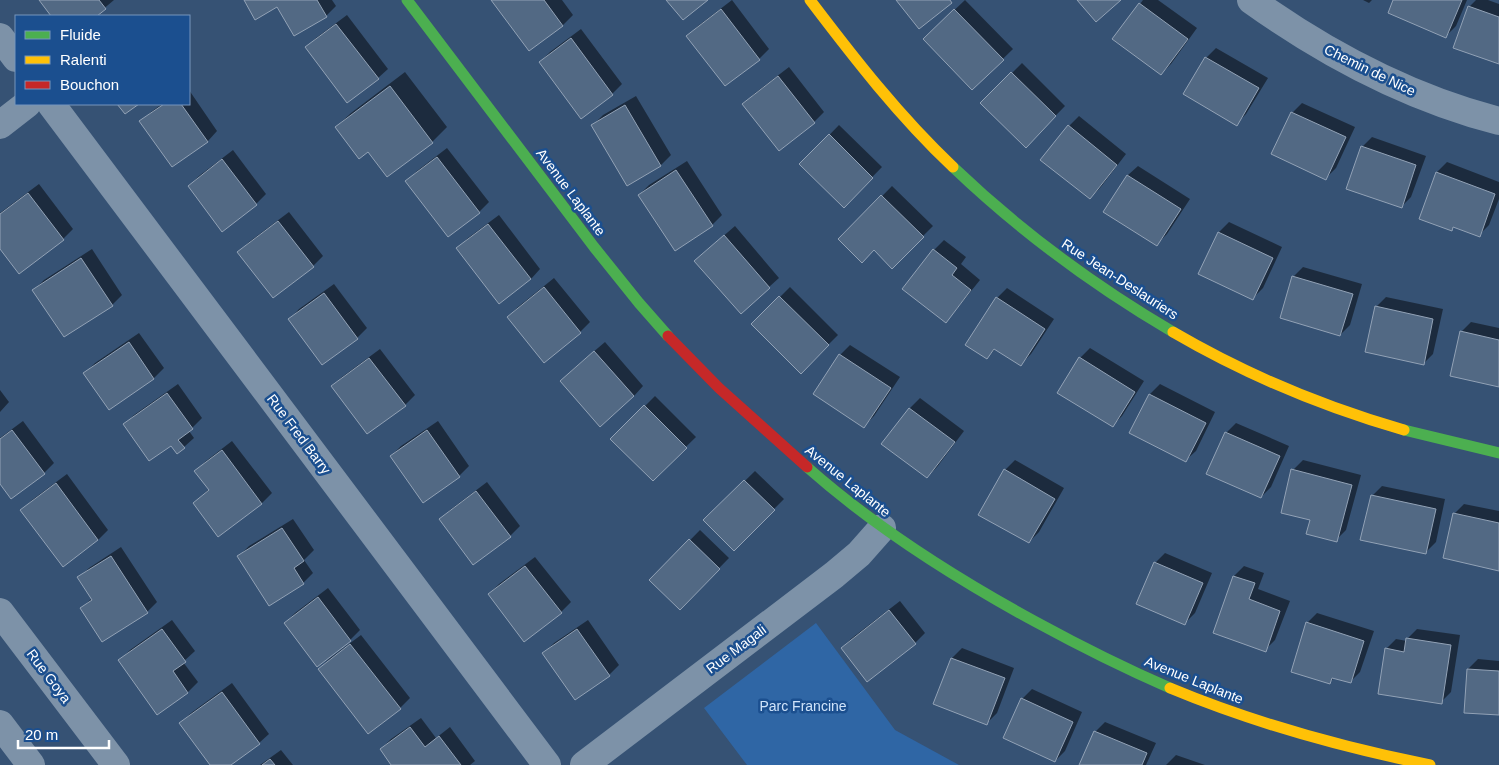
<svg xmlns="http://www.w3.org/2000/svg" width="1499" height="765" viewBox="0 0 1499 765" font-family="Helvetica,sans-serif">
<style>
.green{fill:#2f66a5}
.shadow{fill:#0007}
.building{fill:#526984;stroke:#92a2b6}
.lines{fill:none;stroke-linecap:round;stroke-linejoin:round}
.street{stroke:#7d92a8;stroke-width:28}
.fast{stroke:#4caf50;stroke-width:11}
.slow{stroke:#ffc107;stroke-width:11}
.jam{stroke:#c62828;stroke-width:11}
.labels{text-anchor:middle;stroke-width:5;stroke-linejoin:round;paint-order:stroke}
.street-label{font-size:14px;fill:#fff;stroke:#1b4f8f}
.park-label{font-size:14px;fill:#cfe3fa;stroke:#1b4f8f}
</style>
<rect width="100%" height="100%" fill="#365274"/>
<!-- green -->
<path class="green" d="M816,623L895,730L959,765H747L704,708Z"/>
<!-- shadow -->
<path class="shadow" d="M40,0H114L95,16H52Z
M245,0H332L336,6L326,16Z
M493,0H562L573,15L563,25L529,49Z
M732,0L769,49L759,59L725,85L688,36L698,26Z
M965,0L1013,49L972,89L924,39Z
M1143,0H1158L1197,28L1171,64L1161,74L1114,39Z
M1363,0H1372L1369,3Z
M1395,0H1467L1456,26L1446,36Z
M1476,0H1488L1499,4V63L1469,7Z
M347,15L388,69L378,78L307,47L316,38Z
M581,29L622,84L612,94L540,62L550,52Z
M1216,48L1268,78L1246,114L1236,124L1206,58Z
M1022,63L1065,106L1026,146L982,103Z
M789,67L824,112L814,122L744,104L754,94Z
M405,72L447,127L432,142L369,151L336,127L351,113Z
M189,90L217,131L208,141L172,166L141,122L151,112L162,104H189Z
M636,96L671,155L661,165L628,185L593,125L603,115Z
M1302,103L1355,127L1336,168L1326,178L1292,113Z
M1079,116L1126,154L1100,188L1090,198L1069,126Z
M839,125L882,167L844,206L801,164Z
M1372,137L1426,156L1411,197L1401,207L1362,147Z
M447,148L489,202L479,212L448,235L407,181L417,171Z
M233,150L266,194L256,204L189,186L199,176Z
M687,161L722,215L712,225L639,195L649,185Z
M1447,162L1499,182V199L1489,225L1479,235L1455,226L1451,230L1437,172Z
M1138,166L1190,199L1167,234L1157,244L1105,211L1128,175Z
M39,184L73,229L63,239L19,272L0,247V213Z
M892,186L933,226L892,267L874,249L840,239Z
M289,212L323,256L313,266L239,252L249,242Z
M499,215L540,269L531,279L458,248L468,238Z
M1229,222L1282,247L1263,288L1253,298L1219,232Z
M735,226L779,278L769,287L706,251Z
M944,240L966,257L961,264L980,280L955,311L945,321L934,250Z
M92,249L122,295L112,305L64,336L34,290L44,280Z
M1303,267L1362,284L1350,325L1340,335L1293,277Z
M554,278L590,322L580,332L508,317L518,307Z
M334,284L367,328L357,338L290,319L299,309Z
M790,287L838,335L801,372L753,324Z
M1007,288L1054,319L1031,354L1021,364L996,348L987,358L997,298Z
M1386,297L1443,309L1433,354L1423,364L1376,307Z
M1471,322L1499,328V385L1461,332Z
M139,333L164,368L154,378L109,408L85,373L95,363Z
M605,342L643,386L634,396L571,371Z
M850,345L900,377L874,416L864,426L814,394L840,355Z
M1090,348L1144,381L1122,416L1112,426L1080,358Z
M380,349L415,395L405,405L332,386L342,377Z
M178,384L202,418L189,431L194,438L184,447L172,444L124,425L134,415Z
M1160,384L1215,412L1196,451L1186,460L1131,432L1150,394Z
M0,390L9,402L0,412Z
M655,396L696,437L653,479L612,439Z
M920,398L964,431L937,467L927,477L883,444L910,408Z
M23,421L54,463L44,473L11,497L0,482V438Z
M438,421L469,466L459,476L423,501L391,456L401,446Z
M1236,423L1289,446L1271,487L1261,497L1226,433Z
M232,441L272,493L262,503L219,535L194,503L210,488L196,471L206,461Z
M1015,460L1064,488L1039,532L1029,542L1005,470Z
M1303,460L1361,475L1346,530L1336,540L1293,470Z
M755,471L784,499L734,549L705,520Z
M67,474L108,530L98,540L22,510L32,500Z
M487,482L520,526L510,536L440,519L450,510Z
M1382,486L1445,499L1436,542L1426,552L1372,496Z
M1464,504L1499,511V570L1454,514Z
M293,519L314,550L304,560L313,573L303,583L239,556L249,546Z
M700,530L729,558L680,608L651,580Z
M121,547L157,602L147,612L82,608L92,598L79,578L89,568Z
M1165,553L1212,573L1195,613L1185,623L1155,563Z
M535,557L571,602L561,612L489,594L499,584Z
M1244,566L1264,573L1258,589L1290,601L1275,640L1265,650L1214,633L1234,576Z
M328,588L360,630L350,640L285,623L295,613Z
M900,601L925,633L915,643L842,648L852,638Z
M1317,613L1374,631L1360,672L1350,682L1335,677L1330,682L1307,623Z
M172,620L195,651L183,662L198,682L188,692L158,713L120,660L130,650Z
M588,620L619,665L609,675L544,653L554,643Z
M1417,629L1460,635L1451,692L1441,702L1386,649L1396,639L1407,641V639Z
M361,635L410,698L400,708L319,669L329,659Z
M962,648L1014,668L997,713L987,723L952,658Z
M1478,659L1499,661V714L1468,669Z
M232,683L269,734L259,743L229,765H212L181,723L191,713Z
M1032,689L1082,712L1065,751L1055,761L1022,699Z
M421,718L436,738L450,727L475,761L470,765H393L381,749L391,739Z
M1105,722L1156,743L1146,765H1080L1095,732Z
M281,750L293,765H260Z
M1176,755L1205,765H1166Z"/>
<!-- building -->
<path class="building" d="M39,0H99L106,9L97,16H51Z
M244,0H317L327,17L294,36L277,7L255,20Z
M491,0H544L563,26L529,51Z
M666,0H708L683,20Z
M896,0H950L952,3L919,29Z
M1077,0H1121L1096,22Z
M1393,0H1462L1446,38L1388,13Z
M1139,3L1188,39L1161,75L1112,39Z
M1468,6L1499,17V64L1453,48Z
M721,9L760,60L725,86L686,36Z
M954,9L1004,60L972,90L923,39Z
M336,24L379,79L347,103L305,47Z
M571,38L613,95L581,119L539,62Z
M1205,57L1259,88L1237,126L1183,94Z
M1011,72L1056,116L1026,148L980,103Z
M778,76L815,123L779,151L742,104Z
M390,86L433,143L387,177L368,152L359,159L335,127Z
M117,104H139L125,114Z
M164,104H181L208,142L172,167L139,121Z
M625,105L661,166L627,186L591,125Z
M1291,112L1346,137L1326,180L1271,154Z
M1068,125L1117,165L1090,199L1040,160Z
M829,134L873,178L844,208L799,164Z
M1361,146L1416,165L1402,208L1346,189Z
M437,157L480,213L448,237L405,181Z
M222,159L257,205L222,232L188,186Z
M676,170L713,226L675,251L638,195Z
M1436,172L1495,194L1480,237L1453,227L1452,231L1419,219Z
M1127,175L1181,209L1157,246L1103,212Z
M28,193L64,240L19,274L0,249V214Z
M881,195L924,237L892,269L874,250L862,263L838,239Z
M278,221L314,267L273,298L237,252Z
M488,224L531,279L499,304L456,248Z
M1218,232L1273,258L1253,300L1198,274Z
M724,235L770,288L741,314L694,261Z
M933,249L957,268L952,275L971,290L946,323L902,289Z
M81,258L113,306L64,337L32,290Z
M1292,276L1353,294L1340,336L1280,318Z
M544,287L581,333L544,363L507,317Z
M324,293L358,339L322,365L288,319Z
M779,296L829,345L801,374L751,324Z
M996,297L1045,329L1021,366L994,349L987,359L965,345Z
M1375,306L1433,319L1424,365L1365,352Z
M1460,331L1499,340V387L1450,376Z
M129,342L154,379L109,410L83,373Z
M594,351L634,396L600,427L560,381Z
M839,354L891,388L864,428L813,394Z
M1079,357L1135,392L1113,427L1057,393Z
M369,358L406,406L367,434L331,386Z
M167,393L193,429L178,440L185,448L177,454L171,446L149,461L123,424Z
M1149,394L1206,423L1186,462L1129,433Z
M644,405L687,448L653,481L610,439Z
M909,408L955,442L927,478L881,444Z
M12,430L45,474L11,499L0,484V439Z
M427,430L460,477L423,503L390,456Z
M1225,432L1280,456L1261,498L1206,474Z
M222,450L262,504L218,537L193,503L209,490L194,471Z
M1004,469L1055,499L1029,543L978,515Z
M1291,469L1352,485L1337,542L1306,534L1310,520L1281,513Z
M744,480L775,510L734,551L703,520Z
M56,483L98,540L63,567L20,510Z
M476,491L511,537L473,565L439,519Z
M1371,495L1436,509L1426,554L1360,540Z
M1453,513L1499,523V571L1443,558Z
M282,528L304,561L294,568L304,584L269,606L237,556Z
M689,539L720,569L680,610L649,580Z
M111,556L148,613L102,642L80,608L92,600L77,577Z
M1154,562L1203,583L1185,625L1136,604Z
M525,566L562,613L524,642L488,594Z
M1233,576L1255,583L1249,599L1280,611L1266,652L1213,633Z
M318,597L351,641L317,667L284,623Z
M889,610L916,644L867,682L841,648Z
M1306,622L1364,641L1351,683L1332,678L1330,684L1291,672Z
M162,629L186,662L173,671L188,693L157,715L118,660Z
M577,629L610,676L575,700L542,653Z
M1406,638L1451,645L1442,704L1378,694L1385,648L1404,652Z
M350,644L401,709L368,734L318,669Z
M951,658L1005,678L987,725L933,704Z
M1467,669L1499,671V715L1464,713Z
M222,692L260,744L231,765H210L179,723Z
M1021,698L1073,722L1055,762L1003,738Z
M410,727L425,747L439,736L461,765H391L380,749Z
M1094,731L1147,753L1142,765H1079Z
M270,759L275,765H262Z"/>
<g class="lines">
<!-- street -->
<path class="street" d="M1251,0C1325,53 1410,98 1499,121
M0,37L16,58
M51,104L547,765
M0,125L27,104
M0,612L116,765
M0,724L31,765
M584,765L834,575L859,554L882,528"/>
<!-- fast -->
<path class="fast" d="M407,0L594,247L639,303L668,336
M953,167C1020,231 1093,285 1173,332
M1404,430L1499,453
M807,467C877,529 955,578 1036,622C1080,646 1124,668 1170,688"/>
<!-- slow -->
<path class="slow" d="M810,0C854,58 899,116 953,167
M1173,332C1245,374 1324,407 1404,430
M1170,688C1254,723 1341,747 1430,765"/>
<!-- jam -->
<path class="jam" d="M668,336L719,388L807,467"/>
</g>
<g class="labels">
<!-- street labels -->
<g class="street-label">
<text transform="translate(1370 70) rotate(26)" y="5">Chemin de Nice</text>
<text transform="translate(571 192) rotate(53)" y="5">Avenue Laplante</text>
<text transform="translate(1120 279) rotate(33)" y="5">Rue Jean-Deslauriers</text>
<text transform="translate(299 434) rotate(53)" y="5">Rue Fred Barry</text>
<text transform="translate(848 481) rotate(39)" y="5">Avenue Laplante</text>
<text transform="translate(736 649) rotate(-37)" y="5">Rue Magali</text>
<text transform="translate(49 676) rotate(53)" y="5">Rue Goya</text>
<text transform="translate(1194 680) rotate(22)" y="5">Avenue Laplante</text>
</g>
<!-- park labels -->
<g class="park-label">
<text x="803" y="711">Parc Francine</text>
</g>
</g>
<!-- legend -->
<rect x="15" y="15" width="175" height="90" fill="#1b4f8f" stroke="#7695bc"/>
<rect x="25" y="31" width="25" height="8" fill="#4caf50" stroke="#7695bc"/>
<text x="60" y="40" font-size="15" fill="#ffffff">Fluide</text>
<rect x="25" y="56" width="25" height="8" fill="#ffc107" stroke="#7695bc"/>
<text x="60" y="65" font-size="15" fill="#ffffff">Ralenti</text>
<rect x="25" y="81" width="25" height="8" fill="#c62828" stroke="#7695bc"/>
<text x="60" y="90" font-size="15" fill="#ffffff">Bouchon</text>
<!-- scale -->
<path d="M18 740v8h91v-8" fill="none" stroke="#ffffff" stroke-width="2.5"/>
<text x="25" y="740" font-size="15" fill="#ffffff" stroke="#1b4f8f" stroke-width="4" paint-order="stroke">20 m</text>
</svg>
